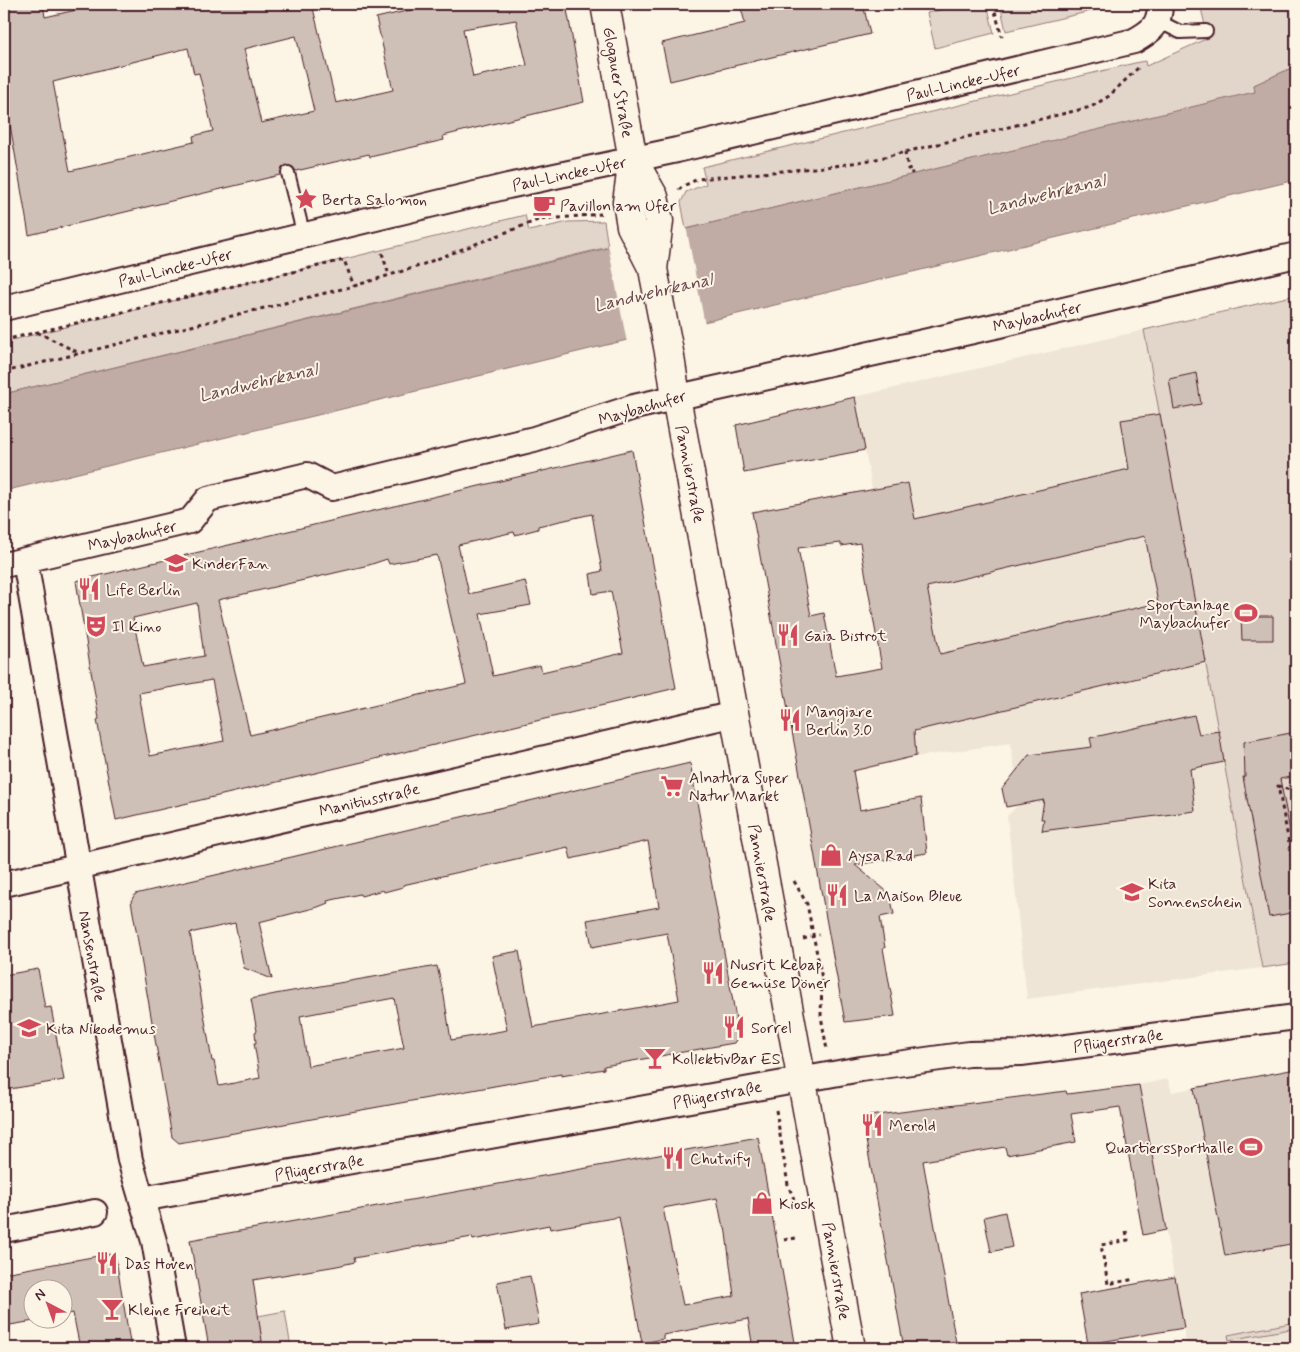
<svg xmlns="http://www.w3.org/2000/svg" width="1300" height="1352" viewBox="0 0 1300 1352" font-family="Mynerve,sans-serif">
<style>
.built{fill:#eee5d7}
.green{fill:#e2d5ca;stroke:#967a7a}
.water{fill:#c0aca5;stroke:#917474}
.pier{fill:#fcf5e5}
.building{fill:#cfc0b7;stroke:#4a1f2b;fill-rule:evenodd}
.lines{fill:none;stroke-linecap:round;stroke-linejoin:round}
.lane-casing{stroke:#4a1f2b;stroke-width:16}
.street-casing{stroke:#4a1f2b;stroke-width:28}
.secondary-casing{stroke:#4a1f2b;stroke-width:31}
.path{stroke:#4a1f2b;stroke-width:3;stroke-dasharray:4 4;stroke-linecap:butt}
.lane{stroke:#fcf5e5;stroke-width:12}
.street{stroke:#fcf5e5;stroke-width:24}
.secondary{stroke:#fcf5e5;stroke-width:28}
.labels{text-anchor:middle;stroke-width:4;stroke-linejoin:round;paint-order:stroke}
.street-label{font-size:16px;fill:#4a1f2b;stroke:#fcf5e5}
.poi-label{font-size:16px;fill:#4a1f2b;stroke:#fcf5e5;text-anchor:start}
.water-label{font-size:18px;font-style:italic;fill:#6d4950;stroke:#fcf5e5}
</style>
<rect width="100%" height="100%" fill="#fcf5e5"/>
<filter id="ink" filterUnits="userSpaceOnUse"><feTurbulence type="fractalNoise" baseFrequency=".02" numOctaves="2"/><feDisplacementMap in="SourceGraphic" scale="10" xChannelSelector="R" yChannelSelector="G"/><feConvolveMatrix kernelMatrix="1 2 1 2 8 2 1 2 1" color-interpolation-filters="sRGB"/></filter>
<g filter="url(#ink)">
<!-- built -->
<path class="built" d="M1144,330L1262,968L1027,999L1007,816L1021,802L1010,743L916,757L909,688L855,397Z
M1296,1069V1348H1187L1139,1085L1168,1079L1172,1092Z"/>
<!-- green -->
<path class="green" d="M944,4H987L994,33L935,48L927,13L945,9Z
M1000,4H1117V5L1006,31Z
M1200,4H1296V66L1254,85L1255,92L686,229L681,202L686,192L706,184L702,167L1139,62L1145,61L1146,66L1208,38Z
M525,215L529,231L568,222L604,221L608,247L4,394V342Z
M1296,295V963L1262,968L1144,330Z
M285,1311L291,1348H261L259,1342L262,1341L258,1316Z
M1296,1322V1328L1229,1340L1228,1335Z"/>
<!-- water -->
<path class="water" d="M1296,66V180L704,322L627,340L4,491V394L1237,96L1255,92L1254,85Z"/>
<!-- pier -->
<path class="pier" d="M686,226L705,325L627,343L608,245L611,246L684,228Z"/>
<!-- building -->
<path class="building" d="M4,4H43L45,17L103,4H312L336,103L393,90L376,18L437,4H566L584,102L463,131L443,136L444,140L370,157L369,154L296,171L293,167L286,165L282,168L280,175L29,235L4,90ZM516,20L527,65L473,77L463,29ZM296,36L314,111L261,123L244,49ZM188,48L194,74L199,73L213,131L193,136L194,142L70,171L53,82Z
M740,4H863L870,34L670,81L662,43L745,23Z
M1196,373L1201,404L1174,409L1169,379Z
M855,397L865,450L744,473L736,425Z
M1160,414L1206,662L914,731L916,756L853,771L860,810L921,798L927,853L855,865L890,894L894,914L880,917L885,948H883L895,1016L845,1022L752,512L908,483L915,519L1129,469L1121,420ZM1145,536L1158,603L940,654L927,587ZM841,543V546L860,543L882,668L836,676L824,613L811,616L798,548Z
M632,450L676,688L116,820L97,720L99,719L76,581ZM592,514L602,571L590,574L593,594L611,591L623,653L542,672L540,665L493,676L480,614L531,605L525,581L469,594L458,545L514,532L515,535L538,529V526ZM437,555L466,684L250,735L218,600L369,565L387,559L389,564ZM197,603L204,656L143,667L133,618ZM212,680L224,741L150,756L139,693Z
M1241,616H1273V640H1242Z
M1194,715L1199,734L1219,731L1224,762L1190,769L1195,811L1042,831L1044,819H1041L1044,800L1006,807L1002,789L1029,755L1092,747L1090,738Z
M1296,732V776L1280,779L1296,862V912L1269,917L1243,777H1245L1244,742Z
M690,763L739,1035L734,1043L604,1066V1069L561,1076V1074L179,1143L172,1137L131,901L135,894ZM648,841L659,907L587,920L592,947L667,933L679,1000L533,1027L519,951L492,956L507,1030L451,1040L444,996L437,966L275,994L251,999L257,1031L255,1032L256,1043H254L260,1078L219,1086L214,1061H212L190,933L235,923L244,968L272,979L259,922L318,907L328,903L327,901L360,894L361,896L383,890L384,892L403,887V885L568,847L571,859ZM394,998L404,1048L308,1066L300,1016Z
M38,969L45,1008L51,1007L64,1080L4,1090V975Z
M1296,1069V1243L1225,1256L1194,1088Z
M1139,1085L1166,1230L1143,1235L1120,1107L1071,1114L1076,1142L1007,1155L1005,1147L923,1161L957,1348H904L863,1124L869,1116L1066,1091L1067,1094Z
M758,1137L796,1348H753L748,1319L663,1335V1339L642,1343L619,1217L550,1229L549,1225L473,1240L472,1237L354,1258L355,1262L337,1266L253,1280L262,1341L259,1342L261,1348H209L190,1240ZM717,1198L722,1223L725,1227L726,1233L734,1296L683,1305L663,1208Z
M1005,1212L1012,1247L991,1252L984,1217Z
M109,1254L116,1259L131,1348H80L73,1313L62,1315V1290H32V1320H40L4,1326V1273Z
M530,1276L539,1324L506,1330L497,1282Z
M1175,1277L1184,1328L1088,1344L1079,1294Z"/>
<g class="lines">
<defs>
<path id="lane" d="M1158,21L1180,32L1206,31
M288,173L304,236"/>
<path id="street" d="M4,308L508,186L677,150L1134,41C1152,31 1160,25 1160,4
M25,561L130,1160L154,1241L173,1348
M4,565L190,521L208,499L307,475L332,488L534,439L634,407L1004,324L1296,255
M4,884L735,714
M142,1199L861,1069L969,1054L1021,1053L1296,1017
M4,1230L95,1212"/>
<path id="secondary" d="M605,4L633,160L654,197L659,221L653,269
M633,160L627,202L631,226L653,269L670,357L676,397L851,1348"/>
</defs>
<!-- lane casing -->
<use href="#lane" class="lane-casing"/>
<!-- street casing -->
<use href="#street" class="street-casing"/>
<!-- secondary casing -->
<use href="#secondary" class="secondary-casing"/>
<!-- path -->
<path class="path" d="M993,4L1002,37
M905,152L908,169L911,168L912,174
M679,190L683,186L698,179L835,166L876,159L1091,107L1109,96L1140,66
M382,253L389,275
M37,332L79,353
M4,340L344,260L354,286
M4,372L354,286L416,267L538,220L601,214
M1296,792L1278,786L1296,879
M794,881L807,904L822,979L821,1016L827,1050
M803,939L819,935
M776,1110L788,1185L794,1199
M1126,1231L1128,1240L1101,1245L1108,1284L1135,1279
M784,1240L796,1238"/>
<!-- lane -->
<use href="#lane" class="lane"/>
<!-- street -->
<use href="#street" class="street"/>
<!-- secondary -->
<use href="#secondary" class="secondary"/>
</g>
</g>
<!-- icons -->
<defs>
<symbol id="sight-bare" viewBox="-9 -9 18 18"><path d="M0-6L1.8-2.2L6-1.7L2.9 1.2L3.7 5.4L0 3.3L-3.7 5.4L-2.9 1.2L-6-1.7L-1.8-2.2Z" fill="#d1495b" stroke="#fcf5e5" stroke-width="2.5" paint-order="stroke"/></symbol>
<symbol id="cafe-bare" viewBox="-9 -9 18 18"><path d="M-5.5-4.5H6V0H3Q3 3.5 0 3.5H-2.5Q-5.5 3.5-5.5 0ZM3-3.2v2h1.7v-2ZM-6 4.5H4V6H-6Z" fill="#d1495b" stroke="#fcf5e5" stroke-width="2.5" paint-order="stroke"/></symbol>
<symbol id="school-bare" viewBox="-9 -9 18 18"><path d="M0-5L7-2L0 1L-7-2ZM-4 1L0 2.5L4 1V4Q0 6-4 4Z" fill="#d1495b" stroke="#fcf5e5" stroke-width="2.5" paint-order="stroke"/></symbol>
<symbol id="restaurant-bare" viewBox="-9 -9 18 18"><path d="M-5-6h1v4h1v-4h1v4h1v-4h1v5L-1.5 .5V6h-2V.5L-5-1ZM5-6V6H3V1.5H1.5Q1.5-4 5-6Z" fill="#d1495b" stroke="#fcf5e5" stroke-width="2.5" paint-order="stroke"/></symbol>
<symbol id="stadium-bare" viewBox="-9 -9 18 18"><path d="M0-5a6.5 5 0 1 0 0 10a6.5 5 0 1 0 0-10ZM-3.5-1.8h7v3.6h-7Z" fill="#d1495b" stroke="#fcf5e5" stroke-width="2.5" paint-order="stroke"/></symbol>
<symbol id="theatre-bare" viewBox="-9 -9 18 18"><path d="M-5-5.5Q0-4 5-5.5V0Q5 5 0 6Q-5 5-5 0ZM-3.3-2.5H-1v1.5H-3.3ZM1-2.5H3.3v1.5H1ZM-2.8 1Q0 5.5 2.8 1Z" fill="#d1495b" stroke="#fcf5e5" stroke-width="2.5" paint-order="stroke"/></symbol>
<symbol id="supermarket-bare" viewBox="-9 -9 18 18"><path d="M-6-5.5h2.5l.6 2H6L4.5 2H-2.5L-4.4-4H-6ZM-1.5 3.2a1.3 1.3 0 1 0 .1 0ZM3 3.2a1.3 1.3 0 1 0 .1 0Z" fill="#d1495b" stroke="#fcf5e5" stroke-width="2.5" paint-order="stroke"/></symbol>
<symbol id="shop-bare" viewBox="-9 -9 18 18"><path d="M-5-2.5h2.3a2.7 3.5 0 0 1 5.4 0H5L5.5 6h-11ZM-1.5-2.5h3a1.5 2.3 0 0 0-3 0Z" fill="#d1495b" stroke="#fcf5e5" stroke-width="2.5" paint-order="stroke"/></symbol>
<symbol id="bar-bare" viewBox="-9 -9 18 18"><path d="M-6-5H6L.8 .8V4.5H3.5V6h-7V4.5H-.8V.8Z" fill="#d1495b" stroke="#fcf5e5" stroke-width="2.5" paint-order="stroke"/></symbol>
</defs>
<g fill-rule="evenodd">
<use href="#sight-bare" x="290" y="183" width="32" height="32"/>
<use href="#cafe-bare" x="528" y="189" width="32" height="32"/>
<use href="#school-bare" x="160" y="547" width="32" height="32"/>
<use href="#restaurant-bare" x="73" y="573" width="32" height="32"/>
<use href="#stadium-bare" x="1230" y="597" width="32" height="32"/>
<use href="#theatre-bare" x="80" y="610" width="32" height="32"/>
<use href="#restaurant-bare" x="772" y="619" width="32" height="32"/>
<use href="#restaurant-bare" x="774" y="704" width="32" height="32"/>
<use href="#supermarket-bare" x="656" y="770" width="32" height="32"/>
<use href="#shop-bare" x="815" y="839" width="32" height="32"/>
<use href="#school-bare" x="1116" y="876" width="32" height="32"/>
<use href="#restaurant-bare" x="821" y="879" width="32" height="32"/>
<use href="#restaurant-bare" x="697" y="957" width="32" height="32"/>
<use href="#restaurant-bare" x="718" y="1011" width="32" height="32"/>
<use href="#school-bare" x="13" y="1012" width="32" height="32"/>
<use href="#bar-bare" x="639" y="1042" width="32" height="32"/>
<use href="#restaurant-bare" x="856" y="1109" width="32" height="32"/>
<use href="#stadium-bare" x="1235" y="1131" width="32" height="32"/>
<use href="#restaurant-bare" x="657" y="1142" width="32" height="32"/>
<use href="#shop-bare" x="746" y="1187" width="32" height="32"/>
<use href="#restaurant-bare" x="91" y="1247" width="32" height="32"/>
<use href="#bar-bare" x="96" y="1293" width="32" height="32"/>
</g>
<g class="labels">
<!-- street labels -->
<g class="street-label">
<text transform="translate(619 82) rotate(80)" y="6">Glogauer Straße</text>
<text transform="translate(963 82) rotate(-13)" y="6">Paul-Lincke-Ufer</text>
<text transform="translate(569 173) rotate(-12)" y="6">Paul-Lincke-Ufer</text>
<text transform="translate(175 267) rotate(-14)" y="6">Paul-Lincke-Ufer</text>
<text transform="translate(1037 316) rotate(-13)" y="6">Maybachufer</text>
<text transform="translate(642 407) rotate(-16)" y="6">Maybachufer</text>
<text transform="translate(691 474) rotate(79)" y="6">Pannierstraße</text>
<text transform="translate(132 535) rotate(-13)" y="6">Maybachufer</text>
<text transform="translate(369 799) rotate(-13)" y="6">Manitiusstraße</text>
<text transform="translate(763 873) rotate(80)" y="6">Pannierstraße</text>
<text transform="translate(93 956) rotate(80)" y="6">Nansenstraße</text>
<text transform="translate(1118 1040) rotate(-8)" y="6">Pflügerstraße</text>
<text transform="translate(717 1094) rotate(-11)" y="6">Pflügerstraße</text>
<text transform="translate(319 1167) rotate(-10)" y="6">Pflügerstraße</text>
<text transform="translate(837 1271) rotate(80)" y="6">Pannierstraße</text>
</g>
<!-- poi labels -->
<g class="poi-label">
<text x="322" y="205">Berta Salomon</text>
<text x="560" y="211">Pavillon am Ufer</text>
<text x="192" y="569">KinderFan</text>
<text x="106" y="595">Life Berlin</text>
<text x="1230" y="610" text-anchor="end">Sportanlage<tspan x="1230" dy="18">Maybachufer</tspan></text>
<text x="112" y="632">Il Kino</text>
<text x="804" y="641">Gaia Bistrot</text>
<text x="806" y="717">Mangiare<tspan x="806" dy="18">Berlin 3.0</tspan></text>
<text x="689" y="783">Alnatura Super<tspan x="689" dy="18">Natur Markt</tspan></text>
<text x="848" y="861">Aysa Rad</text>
<text x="1148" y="889">Kita<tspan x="1148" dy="18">Sonnenschein</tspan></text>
<text x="854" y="901">La Maison Bleue</text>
<text x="730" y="970">Nusrit Kebap<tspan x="730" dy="18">Gemüse Döner</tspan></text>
<text x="751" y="1033">Sorrel</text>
<text x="46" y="1034">Kita Nikodemus</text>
<text x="672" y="1064">KollektivBar ES</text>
<text x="889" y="1131">Merold</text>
<text x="1234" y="1153" text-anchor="end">Quartierssporthalle</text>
<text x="690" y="1164">Chutnify</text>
<text x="779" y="1209">Kiosk</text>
<text x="124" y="1269">Das Hoven</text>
<text x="128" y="1315">Kleine Freiheit</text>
</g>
<!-- water labels -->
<g class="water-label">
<text transform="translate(1046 194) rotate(-14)" y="6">Landwehrkanal</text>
<text transform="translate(653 292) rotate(-13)" y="6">Landwehrkanal</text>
<text transform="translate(258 382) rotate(-13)" y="6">Landwehrkanal</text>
</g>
</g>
<!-- margin -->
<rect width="1300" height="1352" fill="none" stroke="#fcf5e5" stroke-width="20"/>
<rect x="10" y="10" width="1280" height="1332" fill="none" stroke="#4a1f2b" stroke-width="2" filter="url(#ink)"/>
<!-- north arrow -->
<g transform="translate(48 1304) rotate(319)"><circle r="24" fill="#fcf5e5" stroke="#b59f9b"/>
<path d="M0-4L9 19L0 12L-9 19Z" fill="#d1495b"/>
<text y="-8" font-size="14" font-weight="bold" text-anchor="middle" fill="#4a1f2b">N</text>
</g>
</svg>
